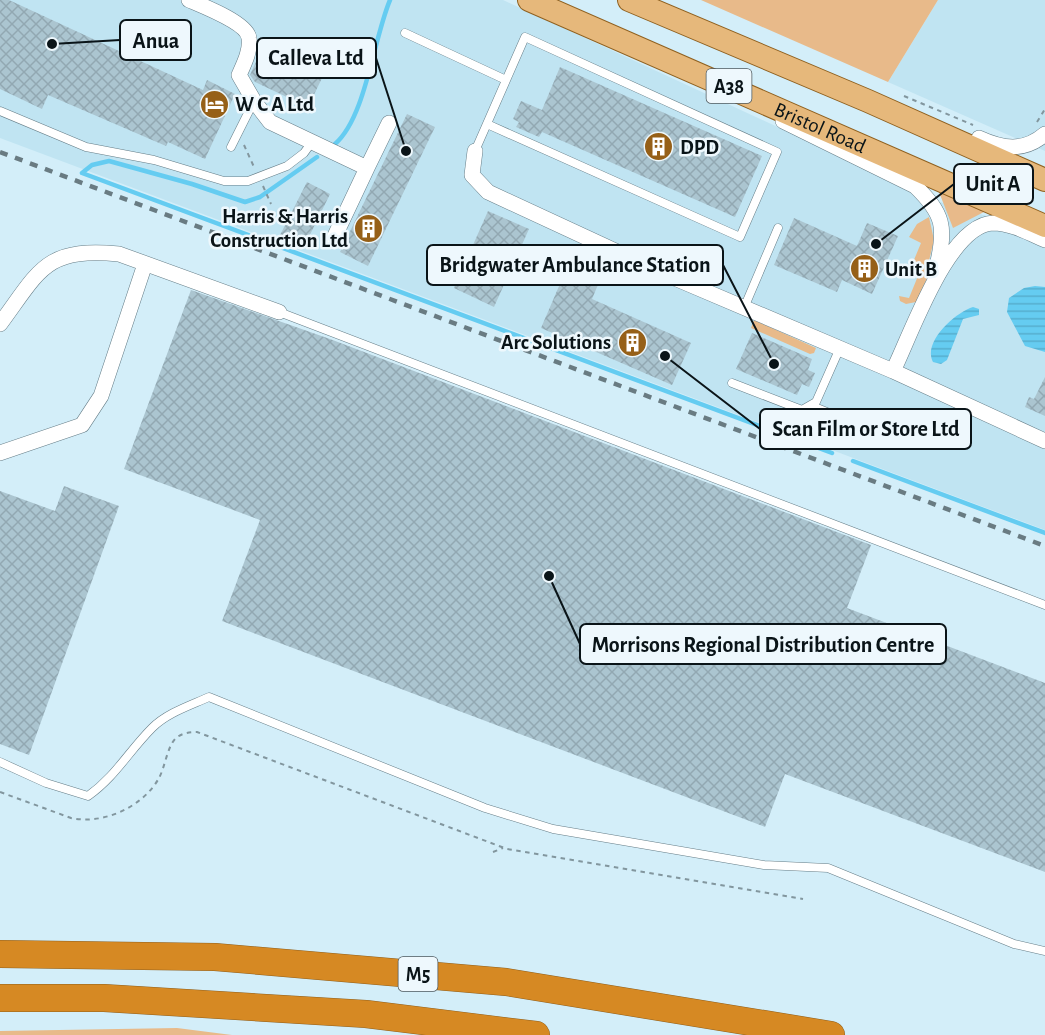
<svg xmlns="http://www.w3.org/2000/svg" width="1045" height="1035" viewBox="0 0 1045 1035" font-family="'Alegreya Sans',sans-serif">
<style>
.built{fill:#c0e4f2}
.grass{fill:#e8ba8a}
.water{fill:url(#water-rules)}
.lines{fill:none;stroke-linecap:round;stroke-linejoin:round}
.stream{stroke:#65ccf1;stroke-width:4.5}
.building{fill:url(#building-cross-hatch)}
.lane-casing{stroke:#657d87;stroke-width:9}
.street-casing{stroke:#657d87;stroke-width:16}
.primary-casing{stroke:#8f601f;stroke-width:24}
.highway-casing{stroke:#8f601f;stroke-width:28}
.path{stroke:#82969e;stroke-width:2;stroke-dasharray:4.5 4.5;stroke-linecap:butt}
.lane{stroke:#fff;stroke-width:8}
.street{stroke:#fff;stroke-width:15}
.primary{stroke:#e6b87b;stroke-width:22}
.highway{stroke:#d68923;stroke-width:27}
.rail{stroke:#697b82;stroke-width:4.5;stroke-dasharray:8 8;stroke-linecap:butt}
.labels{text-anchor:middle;stroke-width:5;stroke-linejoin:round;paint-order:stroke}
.shield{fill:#eef8fd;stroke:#4e585d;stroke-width:1.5}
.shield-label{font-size:20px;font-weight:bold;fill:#0a1418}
.poi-label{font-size:21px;font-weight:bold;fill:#0a1418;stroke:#eef8fd;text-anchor:start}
.street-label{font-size:21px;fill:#0a1418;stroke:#eef8fd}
.leader{fill:none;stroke:#0a1418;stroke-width:2}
.callout-dot{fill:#0a1418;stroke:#eef8fd;stroke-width:2}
.callout{fill:#eef8fd;stroke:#0a1418;stroke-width:2}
.callout-label{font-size:22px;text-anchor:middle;font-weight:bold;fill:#0a1418}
</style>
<defs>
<pattern id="water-rules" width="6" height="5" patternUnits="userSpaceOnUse" patternTransform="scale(1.5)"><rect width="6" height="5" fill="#65ccf1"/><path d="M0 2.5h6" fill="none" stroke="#56aece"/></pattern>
<pattern id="building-cross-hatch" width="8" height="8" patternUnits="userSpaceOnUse" patternTransform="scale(1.5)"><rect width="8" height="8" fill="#abc5d0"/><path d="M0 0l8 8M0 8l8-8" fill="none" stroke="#92a8b2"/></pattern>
</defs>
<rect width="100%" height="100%" fill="#d3eef9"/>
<!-- built -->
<path class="built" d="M0,0H503L940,202L990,217L1045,243V530L0,138Z
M938,0H1045V151L888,82Z"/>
<!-- grass -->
<path class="grass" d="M701,0H938L888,82Z
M939,192L983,211L984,212L953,228Z
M929,217L934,240L927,269L930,272L916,302L906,304L900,301L899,296L909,298L918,276L909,272L921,243L909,237L917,224Z
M754,320L816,348L814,353L810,354L751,328Z
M177,1028L232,1035H0V1031Z"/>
<!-- water -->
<path class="water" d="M1035,286L1045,287V352L1025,346L1007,312L1009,298L1024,288Z
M973,307L979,309V315L963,319L947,360L941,364L933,362C922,342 956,312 973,307Z"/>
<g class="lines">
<!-- stream -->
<path class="stream" d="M335,144C366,117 373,40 390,0
M317,157L260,197L245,202L192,184L109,161L92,165L82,173L832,453
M853,461L1045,533"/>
</g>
<!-- building -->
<path class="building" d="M0,0H9L203,90L207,80L235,94L205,159L168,142L166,146L48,95L42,109L0,89Z
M262,48L323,76L308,107L255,82L250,75Z
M560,67L762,156L735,217L542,132L539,137L516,127L519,122L513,119L521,101L542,110Z
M407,114L435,127L368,266L340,252Z
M307,182L330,194L303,249L279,237Z
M488,211L529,229L494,307L454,288Z
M794,218L857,246L867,223L898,236L872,294L842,280L837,292L774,265Z
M575,249L607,263L592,299L691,343L672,385L541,328Z
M191,290L330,339L871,545L847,608L1045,683V872L785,774L765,827L222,621L260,520L124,469Z
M752,333L812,359L808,370L815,373L809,387L802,384L797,395L736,369Z
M1045,377V416L1025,407L1029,397L1034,399Z
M64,486L119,506L29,755L0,744V491L55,511Z"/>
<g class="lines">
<defs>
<path id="lane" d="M405,33L506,80
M0,111L86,147L154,160L224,181H248L287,166L304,153L312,142
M231,147L254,101
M475,151L525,37L777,152L740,237L487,124
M744,308L778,228
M279,312L1045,605
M732,383L802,410L816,402L839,350
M812,406L856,424
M0,762L46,783L88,796C115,777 129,751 152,728C167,713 189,706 209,697L485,808L553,829L764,865L828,868L1014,944L1045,951"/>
<path id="street" d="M189,0C203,6 247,23 249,38C251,50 244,64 239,75L254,101L270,122L367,168L389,123
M783,121L915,186C944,214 946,227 937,266
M979,138C1003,149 1024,152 1045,134
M475,151L472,175L488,192L665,274L893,371C911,335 948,225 993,223C1011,223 1029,233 1045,240
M333,240L367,168
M0,324C40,270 45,247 119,254L279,312
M893,371L1045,441
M0,453L82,425L101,396L145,264"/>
<g id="primary">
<path id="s1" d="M529,0L1045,226"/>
<path d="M629,0L868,101L1045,180"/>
</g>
<path id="highway" d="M0,954L215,957L506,982L831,1035
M0,998H104L366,1014L536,1035"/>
</defs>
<!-- lane casing -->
<use href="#lane" class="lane-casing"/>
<!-- street casing -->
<use href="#street" class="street-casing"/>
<!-- primary casing -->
<use href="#primary" class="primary-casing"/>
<!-- highway casing -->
<use href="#highway" class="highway-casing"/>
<!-- path -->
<path class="path" d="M904,96L973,125
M1037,122L1045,109
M244,145L254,167
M263,186L271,204
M0,792L71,818C103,825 143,807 159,778C165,767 167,748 175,739C181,733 190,732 197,732L507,849L803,899
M493,852L503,848"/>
<!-- lane -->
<use href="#lane" class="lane"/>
<!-- street -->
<use href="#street" class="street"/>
<!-- primary -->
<use href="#primary" class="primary"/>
<!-- highway -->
<use href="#highway" class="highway"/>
<!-- rail -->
<path class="rail" d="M0,152L1045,546"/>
</g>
<!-- icons -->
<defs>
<symbol id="hotel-disc" viewBox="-11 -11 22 22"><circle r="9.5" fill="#966018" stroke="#eef8fd"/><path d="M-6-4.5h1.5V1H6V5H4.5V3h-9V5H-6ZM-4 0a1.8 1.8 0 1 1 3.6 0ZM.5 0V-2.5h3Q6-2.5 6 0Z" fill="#fff"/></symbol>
<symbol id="building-disc" viewBox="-11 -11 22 22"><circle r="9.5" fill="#966018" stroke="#eef8fd"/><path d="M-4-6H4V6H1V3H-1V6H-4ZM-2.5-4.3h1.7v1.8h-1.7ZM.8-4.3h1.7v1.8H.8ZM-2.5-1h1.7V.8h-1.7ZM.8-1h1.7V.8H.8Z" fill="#fff"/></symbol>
</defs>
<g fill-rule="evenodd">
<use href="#hotel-disc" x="198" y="88" width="33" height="33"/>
<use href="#building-disc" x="642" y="130" width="33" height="33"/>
<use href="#building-disc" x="352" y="212" width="33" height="33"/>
<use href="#building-disc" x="848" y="252" width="33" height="33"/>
<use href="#building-disc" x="616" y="326" width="33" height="33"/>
</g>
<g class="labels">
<!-- shield labels -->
<g class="shield">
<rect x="706.5" y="69" width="45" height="34" rx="4.5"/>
<rect x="398.5" y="957" width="39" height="34" rx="4.5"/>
</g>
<g class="shield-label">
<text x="729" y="93">A38</text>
<text x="418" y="981">M5</text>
</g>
<!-- poi labels -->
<g class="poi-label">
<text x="235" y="111">W C A Ltd</text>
<text x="680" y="154">DPD</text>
<text x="348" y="223" text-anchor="end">Harris &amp; Harris<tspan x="348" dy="24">Construction Ltd</tspan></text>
<text x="885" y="276">Unit B</text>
<text x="611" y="349" text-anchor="end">Arc Solutions</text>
</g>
<!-- street labels -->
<g class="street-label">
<text dy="7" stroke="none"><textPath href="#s1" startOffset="318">Bristol Road</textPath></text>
</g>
</g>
<!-- callouts -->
<path class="leader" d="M52 44L120 40M406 151L376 58M876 244L954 184M774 364L723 265M665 356L760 429M549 576L580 644"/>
<g class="callout-dot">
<circle cx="52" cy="44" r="6"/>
<circle cx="406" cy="151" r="6"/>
<circle cx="876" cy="244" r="6"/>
<circle cx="774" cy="364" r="6"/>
<circle cx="665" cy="356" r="6"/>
<circle cx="549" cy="576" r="6"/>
</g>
<g class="callout">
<rect x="120" y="20" width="71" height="40" rx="6"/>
<rect x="257" y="38" width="119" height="40" rx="6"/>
<rect x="954" y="164" width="79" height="40" rx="6"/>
<rect x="427" y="245" width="296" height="40" rx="6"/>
<rect x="760" y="409" width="211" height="40" rx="6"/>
<rect x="580" y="624" width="366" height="40" rx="6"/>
</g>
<g class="callout-label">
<text x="156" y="48">Anua</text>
<text x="316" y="65">Calleva Ltd</text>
<text x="993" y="191">Unit A</text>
<text x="575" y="272">Bridgwater Ambulance Station</text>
<text x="866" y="436">Scan Film or Store Ltd</text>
<text x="763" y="652">Morrisons Regional Distribution Centre</text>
</g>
</svg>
